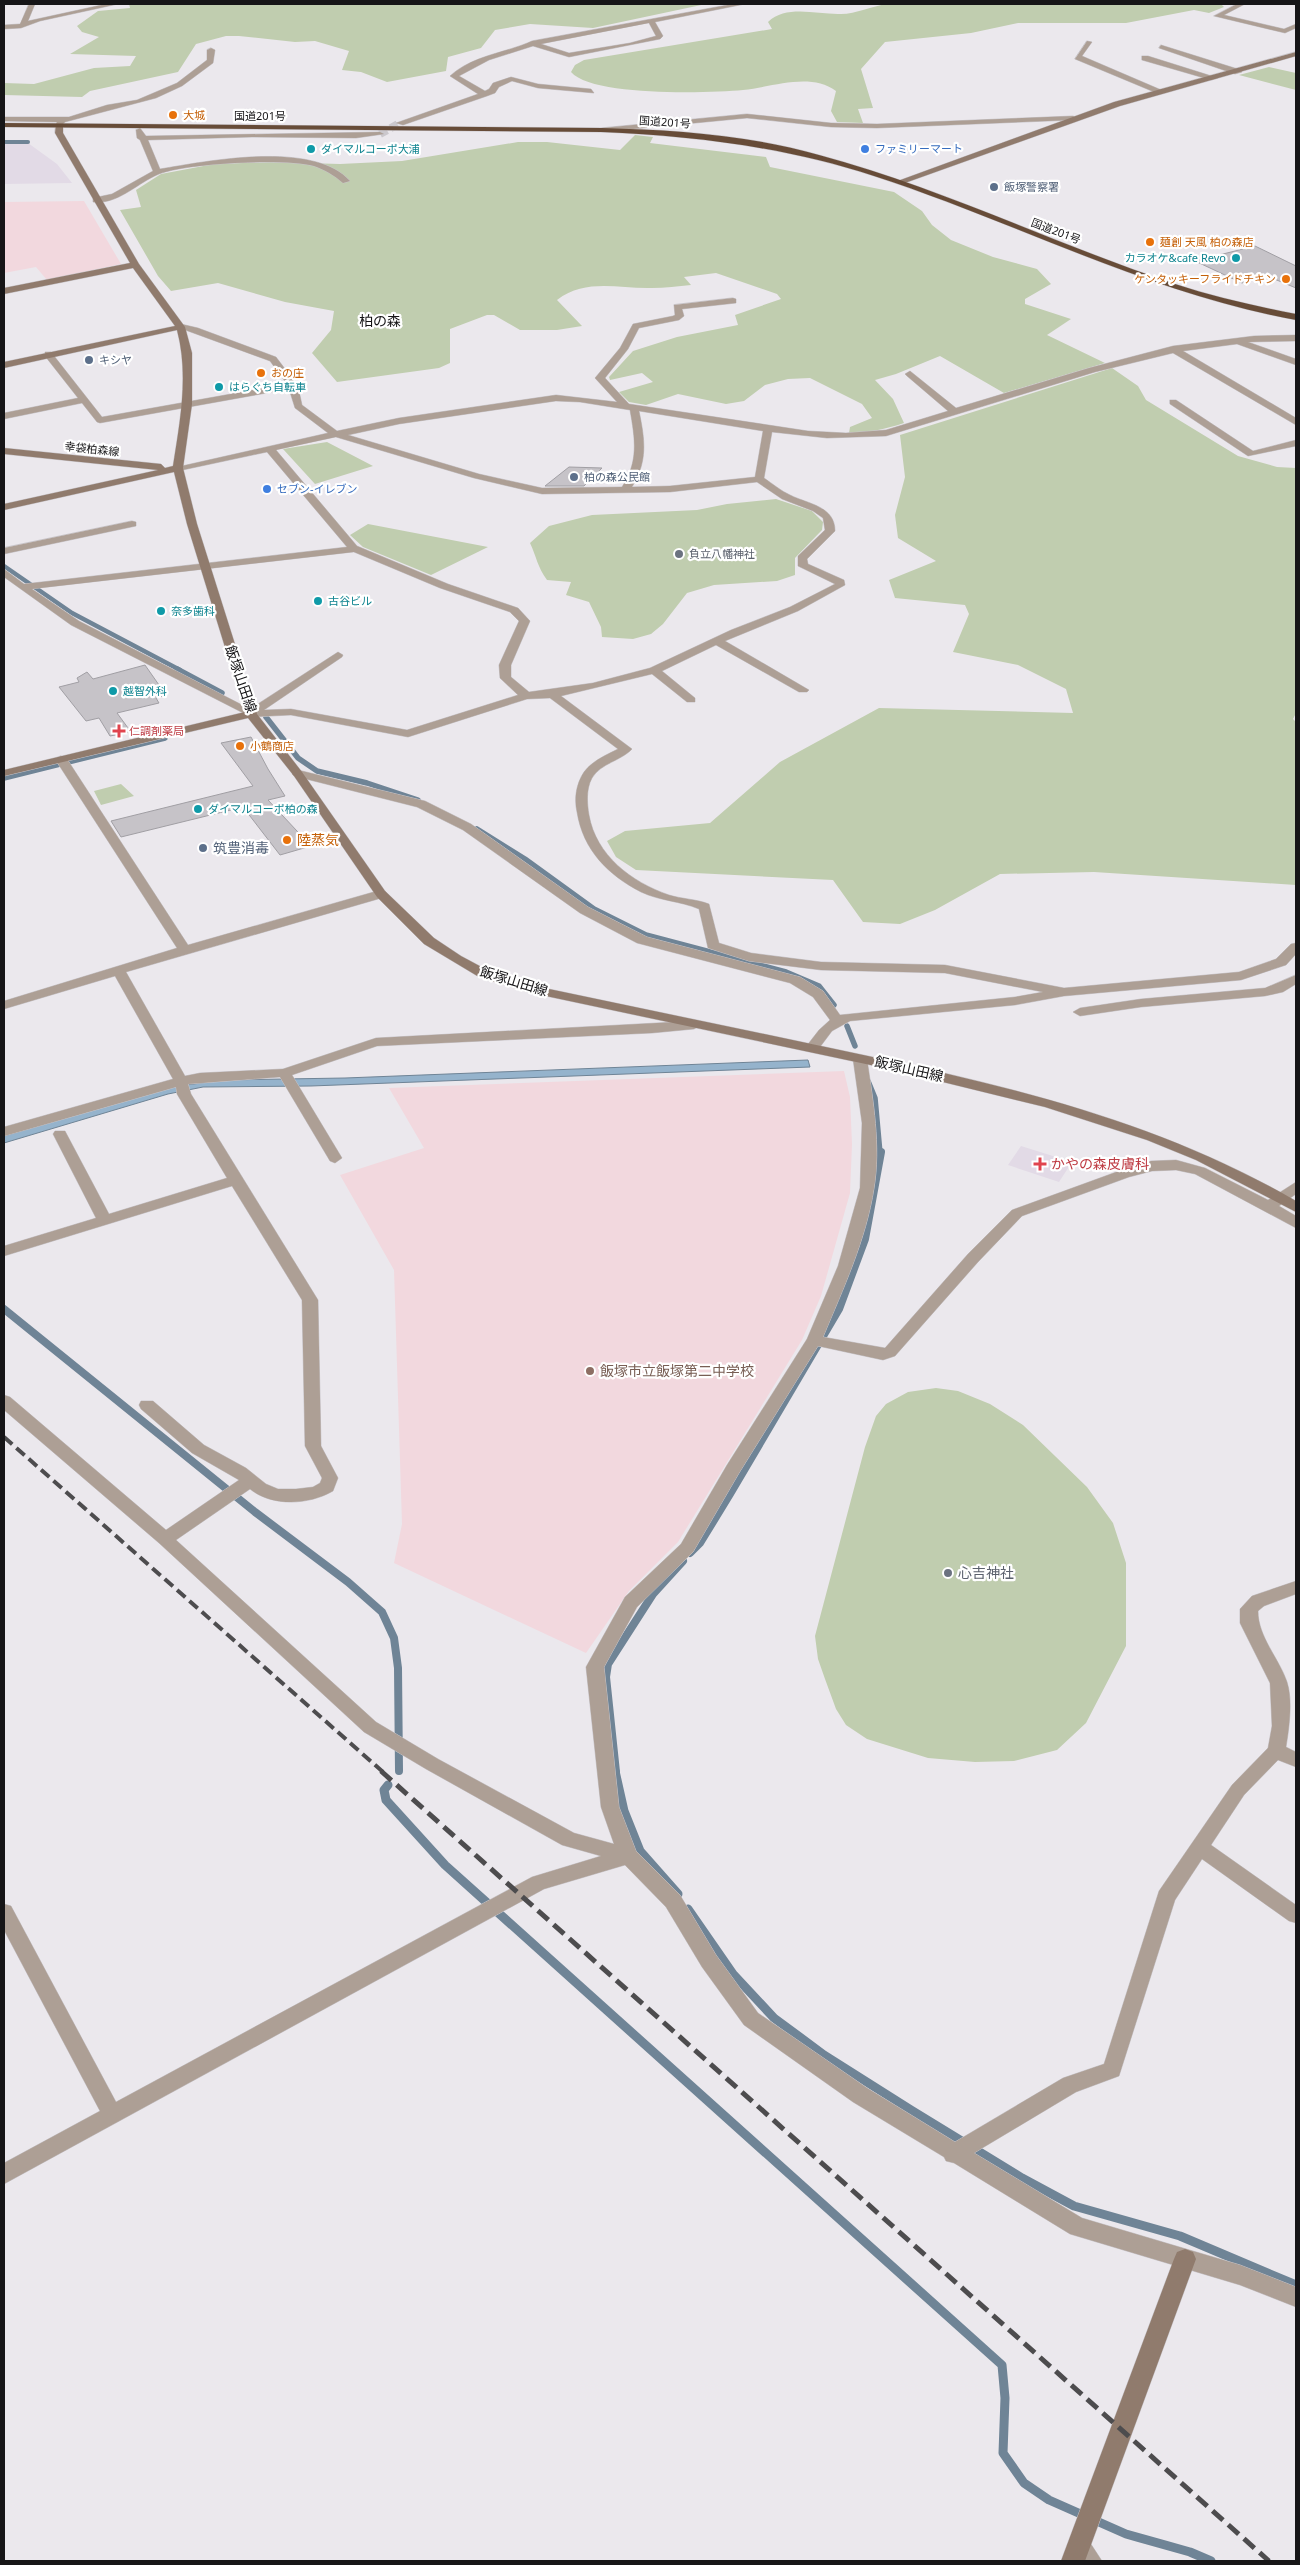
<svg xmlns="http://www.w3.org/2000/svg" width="1300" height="2565" viewBox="0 0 1300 2565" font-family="'Noto Sans','Noto Sans JP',sans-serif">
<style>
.commercial{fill:#f2d8de}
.built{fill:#e2dae6}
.green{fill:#c0cdaf}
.water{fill:#95b3cc;stroke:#6f8496}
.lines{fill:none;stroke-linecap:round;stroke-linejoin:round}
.stream-far4{stroke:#6f8496;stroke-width:4}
.stream-far3{stroke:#6f8496;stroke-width:4.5}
.stream-far2{stroke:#6f8496;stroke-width:5.5}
.stream-far1{stroke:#6f8496;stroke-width:8}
.stream{stroke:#6f8496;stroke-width:9}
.building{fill:#c6c3c8;stroke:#a19fa4}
.street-tunnel{stroke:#cbc8cd;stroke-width:8;stroke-dasharray:8 4;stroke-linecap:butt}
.street-casing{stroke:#c9c6cb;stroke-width:1}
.secondary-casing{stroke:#c9c6cb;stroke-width:1}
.highway-casing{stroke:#c9c6cb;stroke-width:1}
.street{fill:#ad9f95;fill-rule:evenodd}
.secondary{fill:#907b6d;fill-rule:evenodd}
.highway{fill:#674c38;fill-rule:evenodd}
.rail-far1{stroke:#4d4c4e;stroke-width:4;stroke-dasharray:11 5.5;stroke-linecap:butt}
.rail{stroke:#4d4c4e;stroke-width:5;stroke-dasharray:14 7;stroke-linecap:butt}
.food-dot{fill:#e8710a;stroke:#fff;stroke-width:2}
.culture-dot{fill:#0f9aa8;stroke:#fff;stroke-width:2}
.shop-dot{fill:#3f7fe0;stroke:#fff;stroke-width:2}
.service-dot{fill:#5c6f8a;stroke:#fff;stroke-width:2}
.worship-dot{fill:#6b7280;stroke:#fff;stroke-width:2}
.health-dot{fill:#e0444e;stroke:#fff;stroke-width:2}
.education-dot{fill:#8d6e63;stroke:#fff;stroke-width:2}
.labels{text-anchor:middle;stroke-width:4.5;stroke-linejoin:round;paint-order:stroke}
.far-food-label{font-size:11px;fill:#c56008;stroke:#fff;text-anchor:start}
.far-street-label{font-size:11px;fill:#161517;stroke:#fff}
.far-culture-label{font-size:11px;fill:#0d838f;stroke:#fff;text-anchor:start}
.far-shop-label{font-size:11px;fill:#366cbe;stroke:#fff;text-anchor:start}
.far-service-label{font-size:11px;fill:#4e5e75;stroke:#fff;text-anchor:start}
.far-worship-label{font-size:11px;fill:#5b616d;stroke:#fff;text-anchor:start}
.far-health-label{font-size:11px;fill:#be3a42;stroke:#fff;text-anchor:start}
.far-quarter-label{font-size:14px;fill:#161517;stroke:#fff}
.street-label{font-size:14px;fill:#161517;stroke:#fff}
.food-label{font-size:14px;fill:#c56008;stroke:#fff;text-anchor:start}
.service-label{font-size:14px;fill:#4e5e75;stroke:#fff;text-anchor:start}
.health-label{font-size:14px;fill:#be3a42;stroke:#fff;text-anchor:start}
.education-label{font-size:14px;fill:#785e54;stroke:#fff;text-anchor:start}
.worship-label{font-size:14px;fill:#5b616d;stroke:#fff;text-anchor:start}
</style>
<rect width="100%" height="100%" fill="#ebe8ed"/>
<!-- commercial -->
<path class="commercial" d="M84,201L121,264L47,280L36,267L4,273V202Z
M844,1071L850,1097L852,1144L850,1193L821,1296L802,1340L678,1542L629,1591L586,1653L394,1563L402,1524L394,1270L340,1175L424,1148L389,1088Z"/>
<!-- built -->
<path class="built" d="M4,143H28L57,164L72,183L4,184Z
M1021,1146L1072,1162L1059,1182L1008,1165Z"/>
<!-- green -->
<path class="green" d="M129,4H706L593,28L530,24L495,30L481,48L448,57L446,71L387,82L361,72L342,70L349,51L315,41L295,42L239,36H226L196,44L178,72L90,91L82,97L4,95V83L34,84L94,68L130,66L136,56L70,54L99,37L82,32L77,26L98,11L130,8Z
M887,4H1221L1224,7L1209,13L1194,10L1126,23H1018L971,33L885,42L861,69L873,108L858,109L863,123L837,122L831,111L836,91C810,72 773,87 743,90C710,93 593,97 571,72L575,65L584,60L772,29L768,22C787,4 818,15 841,14C856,14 872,6 887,4Z
M1269,67L1296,73V90L1239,75Z
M635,135L653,137L650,143L766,157L770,167L894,192L922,211L932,225L951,240L993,257L1037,269L1051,284L1025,299V304L1071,319L1047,335L1105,363L1004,393L940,356L896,374L875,380L893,399L904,423C886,429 868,433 849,433L850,427L872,418L862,404L810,378L788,379L765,385L744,401L726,404L678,394L646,405L629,402L619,392L653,382L642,373L610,380L609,377L633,351L677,337L738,325L735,315L781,299L777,294L716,273L684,277L691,285C678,286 665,288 652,288C618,289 586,278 557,300L582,326L557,330H520L494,315H487L450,329V363L439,368L337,382L312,353L331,330L334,311L285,302L218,283L171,291L158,276L120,210L141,207L136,190L161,174L214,164L272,162L340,164L402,161L518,142H547L620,150Z
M1112,368L1138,386L1146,400L1238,456L1277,467L1296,468V713L1293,719L1296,722V885L1094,872L1000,874L935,910L900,924L863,922L833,880L636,870L616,857L607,841L625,831L710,823L780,762L879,708L1073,713L1066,689L1018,665L953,652L969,614L965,605L895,598L889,580L936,561L898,538L895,515L905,477L900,435Z
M327,442L373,466L315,484L283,449Z
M776,499L812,511L823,522L822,530L795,558V575L777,581L714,585L687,593L663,624L651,634L633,639L602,637L601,627L589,602L566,595L571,582L547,580C537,566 537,558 530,543L549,526L592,515L697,510L727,504Z
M368,524L488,547L431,575L363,547L350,535Z
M121,784L134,796L101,805L94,791Z
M936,1388L958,1391L990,1404L1023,1425L1087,1487L1113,1523L1126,1563V1646L1086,1723L1057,1750L1014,1761L975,1762L928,1758L867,1739L846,1725L836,1709L825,1679L818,1659L815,1636L865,1447L876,1416L886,1404L908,1392Z"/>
<!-- water -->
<path class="water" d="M808,1060L810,1067L311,1086L203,1087L168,1094L4,1143V1136L171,1087L223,1080L345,1078Z"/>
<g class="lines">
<!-- stream-far4 -->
<path class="stream-far4" d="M4,142H28"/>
<!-- stream-far3 -->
<path class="stream-far3" d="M4,566L72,613L180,670"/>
<!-- stream-far2 -->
<path class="stream-far2" d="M177,669L222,693
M266,717L298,758L317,771L367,783L418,800
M4,778L165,738
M477,829L525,859L594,909L646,935L786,972L819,986L834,1005
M847,1026L855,1046
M868,1081L875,1098L880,1153"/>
<!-- stream-far1 -->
<path class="stream-far1" d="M4,1309L255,1512L348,1582L382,1612L394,1638L398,1668L399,1771
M690,1553L700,1543L730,1494L839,1309L865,1239L881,1152
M616,1772L606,1677L608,1664L653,1594L683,1561"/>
<!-- stream -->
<path class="stream" d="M615,1771L624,1811L640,1851L678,1894
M388,1785L384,1790L386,1800L445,1865L1002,2365L1005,2398L1003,2453L1024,2483L1049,2500L1126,2534L1190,2552L1211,2561
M688,1909L733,1974L774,2018L824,2055L911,2110L1022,2178L1074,2206L1180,2236L1296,2285"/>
</g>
<!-- building -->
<path class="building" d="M1255,246L1296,266V288L1267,276L1242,283L1195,261Z
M569,467L602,468L584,486H545Z
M145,665L166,695L156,698L159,703L117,713L131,732L110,736L99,718L86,721L59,687L79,682L77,678L87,672L93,679Z
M251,737L268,769L285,796L268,800L311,846L280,855L243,807L121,837L111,821L253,786L221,743Z"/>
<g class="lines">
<!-- street-tunnel -->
<path class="street-tunnel" d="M380,134L400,123"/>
<defs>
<path id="street" d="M29,4H35L28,21L106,4H118L40,21L21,28L4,29V25L20,24Z
M733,4H745L655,22L663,36L660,39L569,57L533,46L489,60L459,76L485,91L489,89L493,83L511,77L538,84L591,89L594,93L538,88L512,81L499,87L495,93L487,96L403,125L396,123L478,94L450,76C473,55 506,53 532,41ZM649,23L656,36L630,43L569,53L541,44Z
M1237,4H1245L1224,15L1284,29L1296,24V28L1285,33L1214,16Z
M1087,41L1092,42L1082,56L1166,92L1159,94L1075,59Z
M1161,45L1241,70L1242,72L1235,74L1159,48Z
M211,48L215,50L213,63L182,86L156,98L65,122L59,128L55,126L57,122L4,121V117H69L107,105L137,100L177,83L207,60V50Z
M1142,56H1148L1218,78L1211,80L1142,60Z
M747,114L831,123L877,124L1073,116L1077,118L1073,120L877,128L831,127L747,118L602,132L598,130L602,128Z
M140,128L146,136L380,132L384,134L356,138L252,137L148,140L160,169C208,161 313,140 350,181L343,183C334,175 325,170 314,166C284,158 187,163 159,174C137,183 118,205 93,202V198L112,194L153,171L140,140L137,138L136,130Z
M733,298L736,299V303L682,309L684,316L679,320L639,328L628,349L605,378L629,404L808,431L846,433L886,430L948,411L907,376L905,374L910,371L956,408L1089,368L1173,346L1254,336L1296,335V341L1248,342L1296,359V365L1237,344L1183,351L1296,418V425L1173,353L1095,372L886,436L827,438L772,432L764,478C773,484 781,491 790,495C808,504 835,506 835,531L807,559L808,564L844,580L845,585L798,611L725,641L809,690L807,692H799L716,645L662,671L695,698V702H687L652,674L561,696L632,749C621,761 601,763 592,778C586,789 587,803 589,815C596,855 631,882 669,895C682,899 696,899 709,904L719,943L751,953L821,962L945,965L1064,988L1239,972L1276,959L1291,944L1296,943V954L1286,965L1241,980L1064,996L1015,1005L850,1021L832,1031L817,1051H807L805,1048L819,1030L830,1020L813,997L790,983L637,943L580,913L463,830L417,807L294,776L292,774L298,770L425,801L471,824L588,907L647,937L800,977L823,991L840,1015L1015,997L1043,992L945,973L821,970L749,961L708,948L699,909C680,901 660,901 641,892C608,875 583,850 577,812C574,799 576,784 584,772C592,761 606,755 618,749L550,698L527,699L408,737L291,715L251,717L71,625L4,577V569L24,584L347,547L267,452L178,471L173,468L328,433L295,408L289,389L100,423L97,422L82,403L4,419V413L78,398L45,356V352H51L102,417L287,384L270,361L177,327L181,324L198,328L276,357L298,386L302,405L337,431L399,418L556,395L617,402L595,378L620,348L633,324L673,316L675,315L674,305ZM556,401L580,402L630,410C635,439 639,461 622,487L542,488L479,474L348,435L399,424ZM639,411L763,431L755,477L670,486L632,487C648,461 645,440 639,411ZM336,437L474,478L542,494L670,492L757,482L782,499L813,511L823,518L825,530L798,556V566L835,584L790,607L731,630L650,668L593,683L529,692L511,677V665L530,621L518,608L448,584L357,546L276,450ZM354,552L440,588L510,612L519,621L499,665L500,678L518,695L407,730L291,709L264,710L342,657L343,655L338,652L250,709L79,621L32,589Z
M1170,400H1176L1253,451L1296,440V446L1248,456L1170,404Z
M132,521L136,522V526L4,554V548Z
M61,756L67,759L188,945L377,891H385L387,894L385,897L126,972L185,1076L200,1073L283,1069L376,1038L694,1021L701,1025L694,1029L652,1033L377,1046L292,1075L342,1158L335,1163L330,1161L280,1077L188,1084L191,1094L318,1300L321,1446L338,1478L333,1491C309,1505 272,1507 250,1489L176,1540L376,1722L438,1759L574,1833L614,1844L601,1807L586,1667L625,1597L681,1544L727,1465L807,1339L838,1266L860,1188L862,1123L853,1059L855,1056H865L867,1059C873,1101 881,1146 874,1188C866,1240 843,1289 823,1337L885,1348L968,1254L1012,1210L1119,1171L1151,1161L1176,1160L1205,1168L1268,1200L1296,1182V1194L1279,1206L1296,1216V1228L1195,1174L1176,1170L1152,1171L1129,1177L1022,1216L978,1262L895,1356L883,1360L818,1346L739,1473L693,1552L637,1607L604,1667L619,1807L636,1851L680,1895L716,1955L758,2013L867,2088L955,2142L1063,2078L1104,2064L1159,1891L1232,1785L1268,1748L1272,1726L1270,1683L1240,1623V1609L1252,1596L1296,1581V1594L1264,1606L1258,1611C1258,1637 1279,1658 1287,1682C1293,1700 1289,1729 1286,1747L1296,1752V1767L1278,1760L1244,1795L1211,1845L1296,1905V1923L1289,1921L1202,1859L1175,1900L1119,2076L1076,2092L974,2153L1082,2218L1240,2265L1296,2287V2307L1240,2285L1070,2234L954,2163L946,2161L944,2157L853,2102L744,2025L702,1967L666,1907L625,1865L544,1889L4,2184V2163L100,2111L4,1930V1904L11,1906L116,2102L532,1877L601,1856L562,1845L426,1769L364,1732L159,1543L4,1410V1395L10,1397L166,1530L239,1480L192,1453L141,1409L139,1405L141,1401H153L204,1445L246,1468L266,1484L278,1489H296L313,1487L320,1483L322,1478L305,1446L302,1300L232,1186L4,1256V1246L96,1218L53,1134L55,1131H65L109,1214L227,1178L177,1094L176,1087L4,1136V1127L173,1079L115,976L4,1009V1001L177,948L55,759Z
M1296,975V984L1283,992L1265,996L1141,1007L1080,1016L1073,1012L1080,1008L1141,999L1265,988Z
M1079,2534L1087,2538L1102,2561H1076L1067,2546L1071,2538Z"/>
<path id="secondary" d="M1296,52V56L1120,106L902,184L895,182L1114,102Z
M56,124L63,126V133L139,264L185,327L192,353V404L183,468L197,524L257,714L302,772L385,891L434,938L461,956L489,971L530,985C643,1009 756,1032 868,1056C1020,1089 1161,1123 1296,1201V1212L1196,1160L1147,1140L1045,1107L894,1070L527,992L479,977L424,944L377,897L294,776L248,718L4,776V770L245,712L187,524L174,472L4,510V504L158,470L4,454V448L161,464L165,468L173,466C180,421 189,375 177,330L4,368V362L175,326L133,268L4,294V288L130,263L55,133Z
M1185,2249L1193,2252L1196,2259L1085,2561H1061L1174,2259L1177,2252Z"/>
<path id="highway" d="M4,123L602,128C675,130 749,135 819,155C942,188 1055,244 1175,284C1215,297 1255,306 1296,314V320C1148,293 1016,222 874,176C785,147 695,136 602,132L4,127Z"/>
</defs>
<!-- street casing -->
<use href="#street" class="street-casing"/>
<!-- secondary casing -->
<use href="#secondary" class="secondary-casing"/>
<!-- highway casing -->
<use href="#highway" class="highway-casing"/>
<!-- street -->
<use href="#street" class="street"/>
<!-- secondary -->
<use href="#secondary" class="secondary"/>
<!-- highway -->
<use href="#highway" class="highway"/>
<!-- rail-far1 -->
<path class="rail-far1" d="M4,1437L383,1772"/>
<!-- rail -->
<path class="rail" d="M381,1771L1269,2561"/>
</g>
<!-- markers -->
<g class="food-dot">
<circle cx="173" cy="115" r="5"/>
<circle cx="1150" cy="242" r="5"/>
<circle cx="1286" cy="279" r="5"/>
<circle cx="261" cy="373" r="5"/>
<circle cx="240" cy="746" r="5"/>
<circle cx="287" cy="840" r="5"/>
</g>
<g class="culture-dot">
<circle cx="311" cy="149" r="5"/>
<circle cx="1236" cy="258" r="5"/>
<circle cx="219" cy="387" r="5"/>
<circle cx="318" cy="601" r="5"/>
<circle cx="161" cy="611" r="5"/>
<circle cx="113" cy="691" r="5"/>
<circle cx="198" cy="809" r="5"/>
</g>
<g class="shop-dot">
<circle cx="865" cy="149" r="5"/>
<circle cx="267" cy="489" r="5"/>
</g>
<g class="service-dot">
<circle cx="994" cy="187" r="5"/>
<circle cx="89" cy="360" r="5"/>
<circle cx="574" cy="477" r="5"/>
<circle cx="203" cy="848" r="5"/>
</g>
<g class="worship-dot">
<circle cx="679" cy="554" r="5"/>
<circle cx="948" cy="1573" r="5"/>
</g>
<g class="health-dot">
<path d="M116.5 723.5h5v5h5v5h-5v5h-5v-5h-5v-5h5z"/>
<path d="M1037.5 1156.5h5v5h5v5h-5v5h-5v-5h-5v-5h5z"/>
</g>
<circle class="education-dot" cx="590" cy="1371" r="5"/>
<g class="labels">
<!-- far-food labels -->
<g class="far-food-label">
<text x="183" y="119">大城</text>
<text x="1160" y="246">麺創 天風 柏の森店</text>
<text x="1276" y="283" text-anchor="end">ケンタッキーフライドチキン</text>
<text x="271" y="377">おの庄</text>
<text x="250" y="750">小鶴商店</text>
</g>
<!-- far-street labels -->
<g class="far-street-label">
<text x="260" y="120">国道201号</text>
<text transform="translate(665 122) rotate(4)" y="4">国道201号</text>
<text transform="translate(1056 231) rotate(21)" y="4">国道201号</text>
<text transform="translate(92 449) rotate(6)" y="4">幸袋柏森線</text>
</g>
<!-- far-culture labels -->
<g class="far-culture-label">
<text x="321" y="153">ダイマルコーポ大浦</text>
<text x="1226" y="262" text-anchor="end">カラオケ&amp;cafe Revo</text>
<text x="229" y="391">はらぐち自転車</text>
<text x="328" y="605">古谷ビル</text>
<text x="171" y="615">奈多歯科</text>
<text x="123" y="695">越智外科</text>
<text x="208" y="813">ダイマルコーポ柏の森</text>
</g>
<!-- far-shop labels -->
<g class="far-shop-label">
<text x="875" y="153">ファミリーマート</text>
<text x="277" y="493">セブン-イレブン</text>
</g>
<!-- far-service labels -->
<g class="far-service-label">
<text x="1004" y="191">飯塚警察署</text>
<text x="99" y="364">キシヤ</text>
<text x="584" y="481">柏の森公民館</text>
</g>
<!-- far-worship labels -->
<g class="far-worship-label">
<text x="689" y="558">負立八幡神社</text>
</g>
<!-- far-health labels -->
<g class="far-health-label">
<text x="129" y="735">仁調剤薬局</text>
</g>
<!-- far-quarter labels -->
<g class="far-quarter-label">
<text x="380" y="326">柏の森</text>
</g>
<!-- street labels -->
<g class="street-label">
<text transform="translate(241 679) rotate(71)" y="5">飯塚山田線</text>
<text transform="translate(514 981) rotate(17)" y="5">飯塚山田線</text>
<text transform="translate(909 1069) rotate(13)" y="5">飯塚山田線</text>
</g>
<!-- food labels -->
<g class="food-label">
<text x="297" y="845">陸蒸気</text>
</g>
<!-- service labels -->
<g class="service-label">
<text x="213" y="853">筑豊消毒</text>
</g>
<!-- health labels -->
<g class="health-label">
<text x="1051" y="1169">かやの森皮膚科</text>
</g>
<!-- education labels -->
<g class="education-label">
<text x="600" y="1376">飯塚市立飯塚第二中学校</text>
</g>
<!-- worship labels -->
<g class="worship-label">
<text x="958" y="1578">心吉神社</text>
</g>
</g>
<!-- border -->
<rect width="1300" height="2565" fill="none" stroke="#161517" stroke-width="10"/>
</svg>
